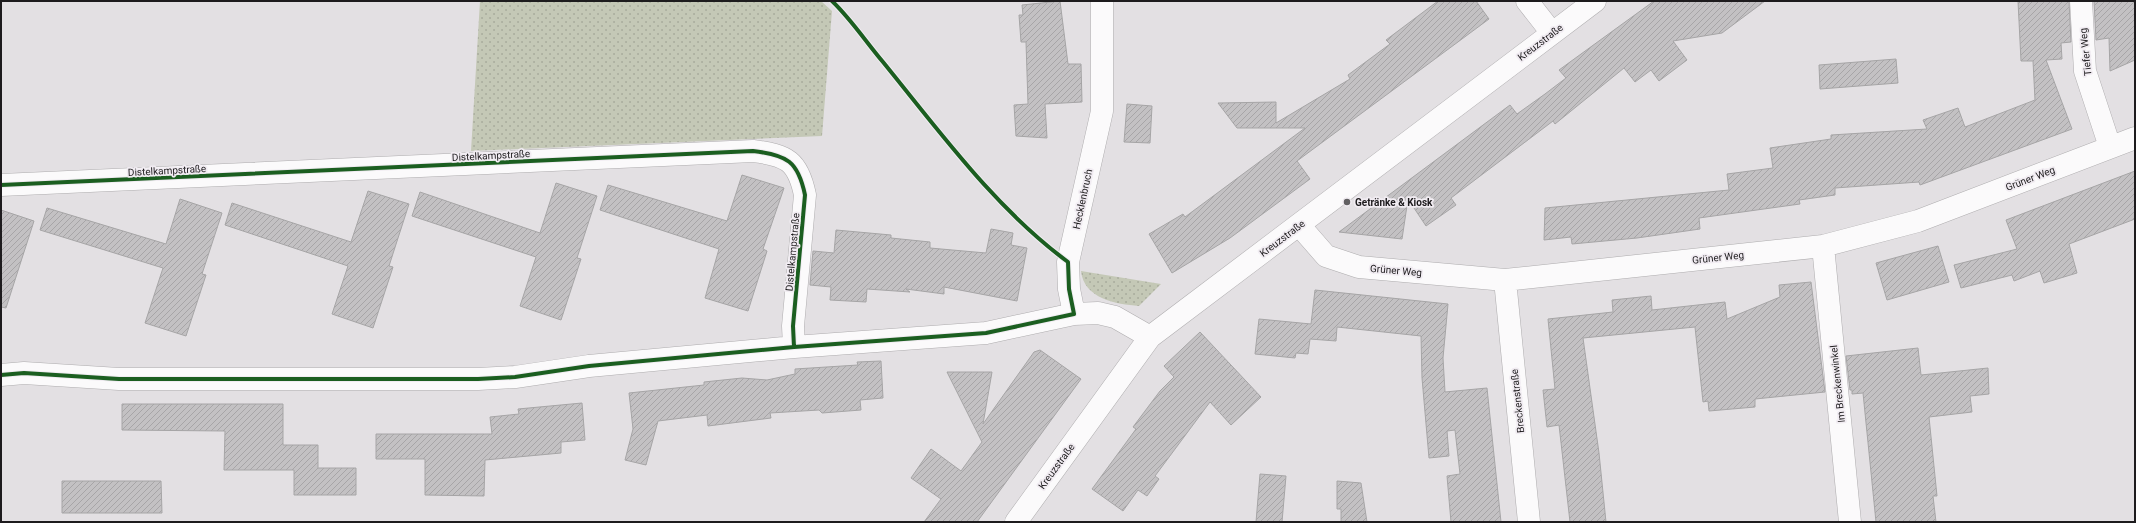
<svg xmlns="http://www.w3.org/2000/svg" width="2136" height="523" viewBox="0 0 2136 523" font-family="Roboto,sans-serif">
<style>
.grass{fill:url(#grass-dots)}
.building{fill:url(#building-hatch);stroke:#a6a5a6}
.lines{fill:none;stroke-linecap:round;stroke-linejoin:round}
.minor-casing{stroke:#aeacae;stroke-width:23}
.minor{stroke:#fbfafb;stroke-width:22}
.cycleway-casing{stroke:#f1ecf2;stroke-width:6}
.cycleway{stroke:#1b5e20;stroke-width:4}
.poi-dot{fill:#626062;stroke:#f1ecf2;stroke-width:1.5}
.labels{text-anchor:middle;stroke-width:3.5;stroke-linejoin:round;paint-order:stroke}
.street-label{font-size:10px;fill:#1d1b1d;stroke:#f1ecf2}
.poi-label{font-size:10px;font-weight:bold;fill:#1d1b1d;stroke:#f1ecf2;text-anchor:start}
</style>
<defs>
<pattern id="grass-dots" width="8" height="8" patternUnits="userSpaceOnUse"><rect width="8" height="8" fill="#c4c8b6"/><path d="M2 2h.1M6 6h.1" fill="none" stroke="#a8ab9c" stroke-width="1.8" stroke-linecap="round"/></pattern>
<pattern id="building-hatch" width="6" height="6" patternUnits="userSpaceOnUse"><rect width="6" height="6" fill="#c3c1c3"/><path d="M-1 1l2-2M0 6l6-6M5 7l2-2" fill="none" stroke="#a7a5a7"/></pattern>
</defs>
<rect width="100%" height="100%" fill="#e3e0e3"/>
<!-- grass -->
<path class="grass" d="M480,1H821L832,11L822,136L471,151Z
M1081,271L1161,284L1139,306C1116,304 1084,299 1081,271Z"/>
<!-- building -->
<path class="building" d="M1060,1L1068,64H1081L1082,102L1045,104L1047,138L1016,136L1014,105L1028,104L1026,42H1021L1019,15H1023L1022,5Z
M1438,1H1476L1489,19L1297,161L1310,179L1230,238L1172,273L1149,234L1183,214L1185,217L1305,128H1237L1218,103L1276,102V123L1350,79L1348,75L1390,44L1386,40Z
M1654,1H1765L1722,33L1673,41L1687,60L1659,81L1651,70L1635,82L1624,68L1555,124L1553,121L1451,198L1456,205L1426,226L1408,199L1402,239L1339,232L1510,105L1517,114L1545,94L1566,78L1559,70Z
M2018,1H2069L2071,42L2061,43L2062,59L2046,60L2072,129L1920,185L1919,182L1835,188V195L1799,200L1800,204L1699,218L1700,229L1637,238L1572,244L1571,237L1544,240L1545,208L1729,190L1727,174L1773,168L1770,148L1831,139V135L1927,129L1923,120L1958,108L1965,127L2035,100L2033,61H2021Z
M2094,1H2135V60L2110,71L2109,38L2096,40Z
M1896,59L1898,83L1820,89L1819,65Z
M1127,104L1152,106L1150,143L1124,142Z
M2135,171V219L2069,244L2077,273L2044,283L2040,271L2014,281L2012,275L1961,288L1954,265L2017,249L2006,220Z
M742,175L784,188L763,249L767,251L748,311L705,298L719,249L600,210L608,185L727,221Z
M556,183L597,196L577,258L581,259L561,320L520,306L536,257L412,216L420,192L540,233Z
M368,191L409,204L389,266L393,267L373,328L332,314L348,266L225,225L232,203L351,242Z
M180,199L222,213L202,274L206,275L186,336L145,323L163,268L40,230L47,208L166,244Z
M1,210L34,221L6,308L1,307Z
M991,229L1013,233L1011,245L1027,248L1017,301L944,287V294L906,289L910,292L867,289L866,302L830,300L831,287L810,285L813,251L834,253L836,230L891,235V238L930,242V248L986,253Z
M1938,246L1949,282L1887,300L1876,263Z
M1811,282L1825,392L1755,399V407L1709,411L1708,401L1703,402L1695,327L1583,338L1599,453L1606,522H1570L1559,425L1547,427L1543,390L1555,389L1548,319L1613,312L1612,300L1651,296L1652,310L1725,302L1727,319L1780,297L1779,285Z
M1315,290L1448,304L1443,358L1445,392L1487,388L1501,522H1451L1447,476L1460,474L1455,430L1447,431L1449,456L1429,458L1422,378L1421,336L1337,327L1336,341L1310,339L1308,354L1296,353L1295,358L1255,354L1259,319L1311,324Z
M1200,332L1261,397L1231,425L1210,402L1155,476L1159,479L1147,496L1138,490L1123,511L1092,489L1136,429L1133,427L1160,391L1174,377L1164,366Z
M1918,348L1921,375L1988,368L1989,394L1970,396L1972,412L1929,417L1937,496H1933L1936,522H1876L1863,393L1852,394V390H1850L1846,356Z
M1040,350L1081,379L977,522H924L941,499L911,478L931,449L961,471L982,442L947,372H992L983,424L1034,352Z
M881,361L883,398L860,400L861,410L822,413L819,410L770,413L771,418L708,426L707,415L658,421L646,465L625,460L633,429L629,393L704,385V382L742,378L767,380L795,374V369L858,365L857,362Z
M582,403L585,440L561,442V453L485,460L484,496L425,495V459H376V434H492L490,417L519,414L518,409Z
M122,404H283V445H318V468H356V495H294V470H224L225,431L122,430Z
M1260,474L1286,476L1282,522H1256Z
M62,481H161L162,513H62Z
M1337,481L1361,483L1367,522H1341V509H1337Z"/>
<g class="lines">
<defs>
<path id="minor" d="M1527,1L1552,33
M2081,1L2085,71L2110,147
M1,185L753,151C787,155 798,161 805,195L793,326L794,347
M1299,225L1326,256L1359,267L1505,280L1823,246L1918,221L2135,138
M1823,246L1850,522
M1505,280L1529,522
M1074,314L1069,289L1068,262L1102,111V1
M1,375L24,373L119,379H478L515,377L589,366L794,347L986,333L1074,314L1098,313L1115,317L1150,337
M1016,522L1150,337L1595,1"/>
</defs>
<!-- minor casing -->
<use href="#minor" class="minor-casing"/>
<!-- minor -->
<use href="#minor" class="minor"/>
<defs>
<path id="cycleway" d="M1,185L753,151C787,155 798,161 805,195L793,326L794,347
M1,375L24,373L119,379H478L515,377L589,366L794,347L986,333L1074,314L1069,289L1068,262C995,208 940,132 883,62C866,42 851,19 832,1"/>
</defs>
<!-- cycleway casing -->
<use href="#cycleway" class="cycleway-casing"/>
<!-- cycleway -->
<use href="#cycleway" class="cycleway"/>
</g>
<!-- markers -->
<circle class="poi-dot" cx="1347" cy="202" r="4"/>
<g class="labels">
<!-- street labels -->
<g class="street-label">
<text transform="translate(1540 42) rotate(-37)" y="4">Kreuzstraße</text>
<text transform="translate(2085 52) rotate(-96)" y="4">Tiefer Weg</text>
<text transform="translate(491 155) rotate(-3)" y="4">Distelkampstraße</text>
<text transform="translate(167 170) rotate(-3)" y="4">Distelkampstraße</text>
<text transform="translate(2030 178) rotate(-21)" y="4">Grüner Weg</text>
<text transform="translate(1082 199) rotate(-78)" y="4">Hecklenbruch</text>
<text transform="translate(1282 238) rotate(-37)" y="4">Kreuzstraße</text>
<text transform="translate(792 252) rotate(-85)" y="4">Distelkampstraße</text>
<text transform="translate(1718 257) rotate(-6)" y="4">Grüner Weg</text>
<text transform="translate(1396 270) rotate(5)" y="4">Grüner Weg</text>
<text transform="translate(1837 384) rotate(-96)" y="4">Im Breckenwinkel</text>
<text transform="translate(1517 401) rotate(-96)" y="4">Breckenstraße</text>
<text transform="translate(1056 466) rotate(-54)" y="4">Kreuzstraße</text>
</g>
<!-- poi labels -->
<g class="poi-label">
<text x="1355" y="206">Getränke &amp; Kiosk</text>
</g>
</g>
<!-- border -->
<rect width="2136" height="523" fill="none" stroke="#1d1b1d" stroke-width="4"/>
</svg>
